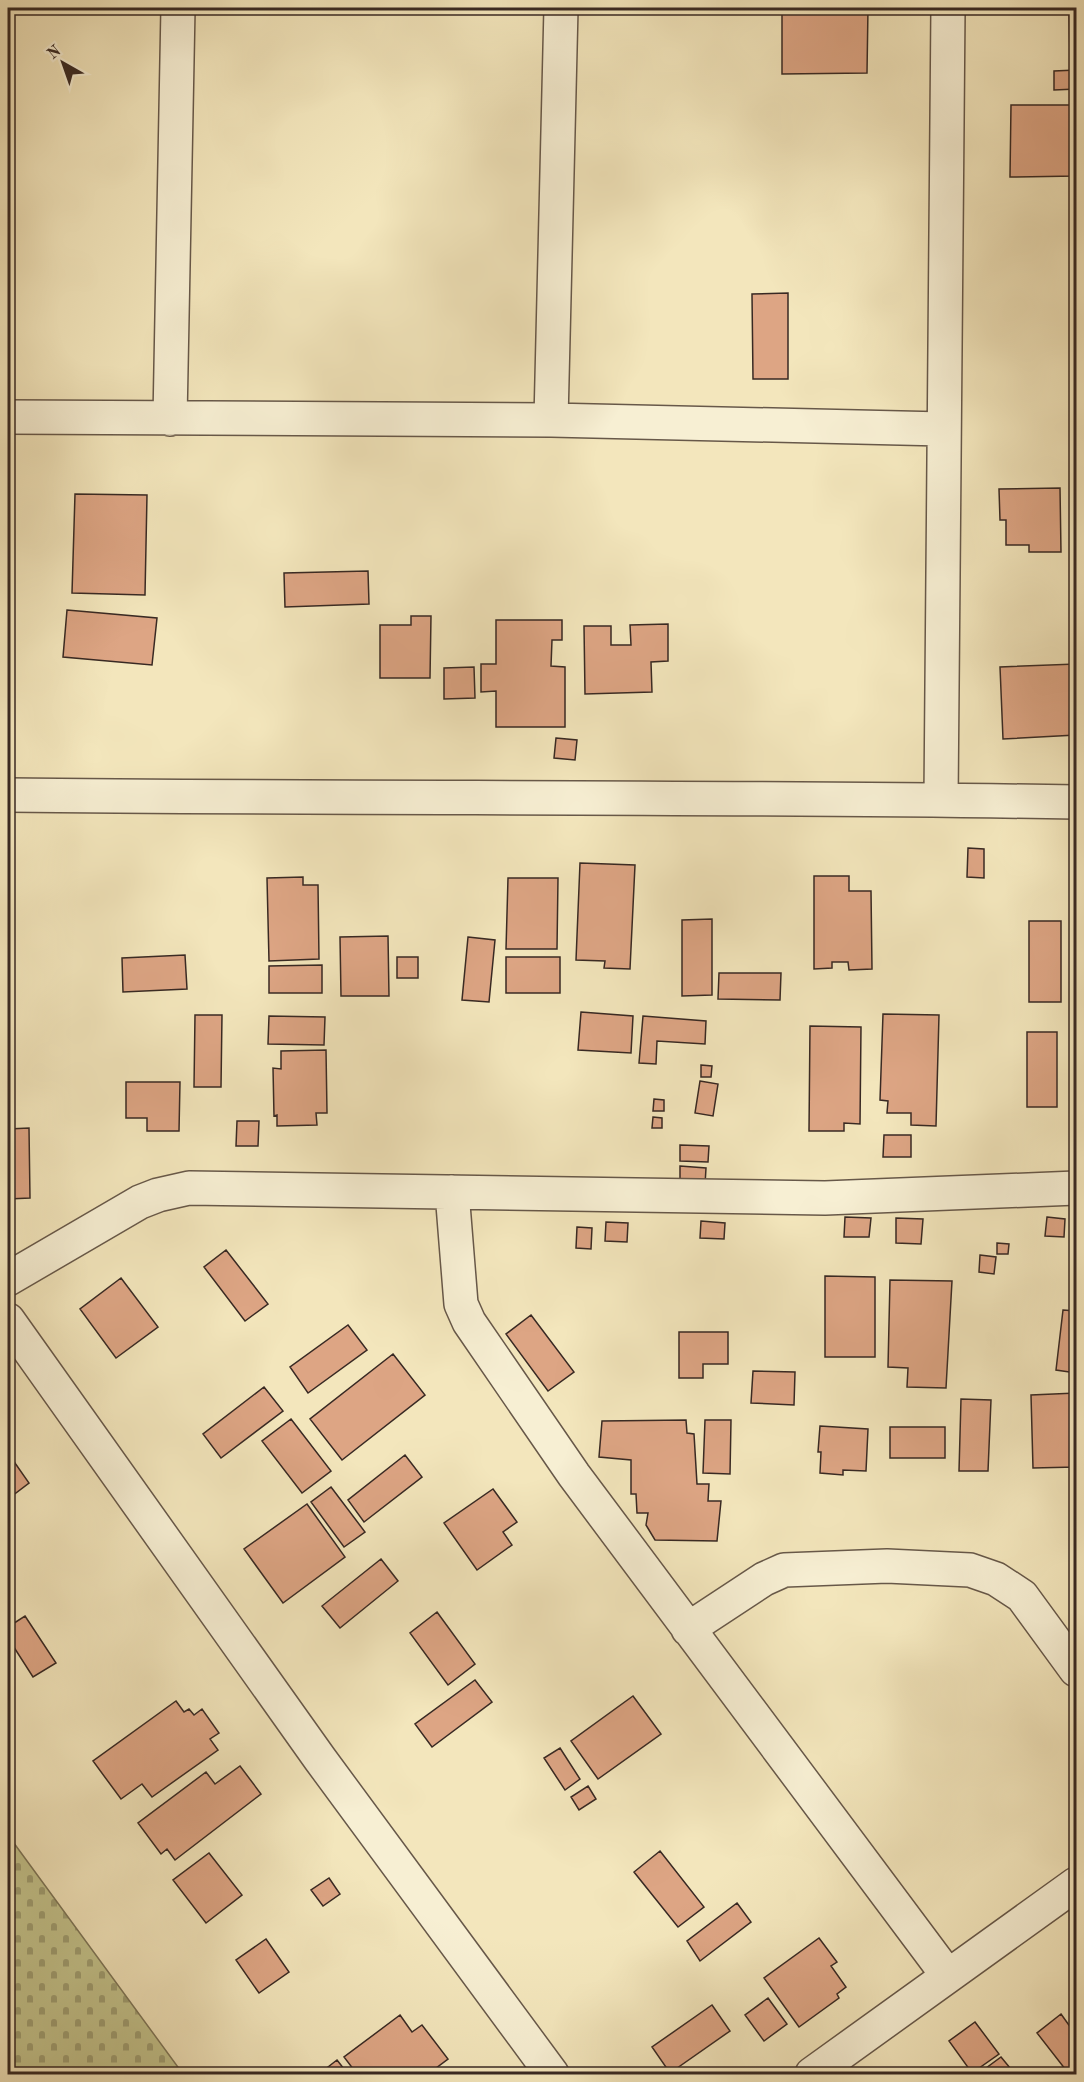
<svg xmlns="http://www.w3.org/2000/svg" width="1084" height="2082" viewBox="0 0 1084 2082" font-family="'Old Standard TT',serif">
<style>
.cemetery{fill:url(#cemetery-stones);stroke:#7e7658;stroke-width:1.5}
.building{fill:#dda584;stroke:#382923;stroke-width:1.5}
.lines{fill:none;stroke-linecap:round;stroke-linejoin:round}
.minor-casing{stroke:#675849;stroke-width:36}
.minor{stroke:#f7efd3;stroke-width:33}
</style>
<defs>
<pattern id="cemetery-stones" width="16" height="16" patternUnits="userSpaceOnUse" patternTransform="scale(1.5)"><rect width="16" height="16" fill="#c3c38c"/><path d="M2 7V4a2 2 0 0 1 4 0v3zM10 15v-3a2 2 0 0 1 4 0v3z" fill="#9f9e72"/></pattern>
</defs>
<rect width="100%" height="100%" fill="#f3e6bc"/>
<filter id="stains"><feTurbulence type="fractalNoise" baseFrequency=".00333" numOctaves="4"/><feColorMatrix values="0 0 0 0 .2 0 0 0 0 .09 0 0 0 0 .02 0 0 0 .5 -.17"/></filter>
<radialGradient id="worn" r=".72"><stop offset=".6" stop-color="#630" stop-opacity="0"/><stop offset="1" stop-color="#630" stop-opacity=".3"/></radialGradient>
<!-- cemetery -->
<path class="cemetery" d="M8,1835L183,2074H8Z"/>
<!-- building -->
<path class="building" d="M782,8H868L867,73L782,74Z
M1069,8H1076V57H1070Z
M1076,70V89L1054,90V71Z
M1011,105H1076V176L1010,177Z
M788,293V379H753L752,294Z
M1060,488L1061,552H1029V545H1006V520H1000L999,489Z
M75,494L147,495L145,595L72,593Z
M368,571L369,604L285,607L284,573Z
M1076,578V657H1072V579Z
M67,610L157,618L152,665L63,657Z
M411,616H431L430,678H380V625H411Z
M496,620H562V640H552L551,666L565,667V727H496V691L481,692V664H496Z
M668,624V661L651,662L652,692L585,694L584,626H611V645H631L630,625Z
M1076,664V735L1003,739L1000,667Z
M474,667L475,698L444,699V668Z
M556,738L577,740L575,760L554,758Z
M968,848L984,849V878L967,877Z
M580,863L635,865L630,969L604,968L605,961L576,960Z
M814,876H849V891H871L872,969L849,970L848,962H832V968L814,969Z
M303,877V885H318L319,959L269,961L267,878Z
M508,878H558L557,949H506Z
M712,919V995L682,996V920Z
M1029,921H1061V1002H1029Z
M388,936L389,996H341L340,937Z
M468,937L495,940L489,1002L462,1000Z
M185,955L187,989L123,992L122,958Z
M397,957H418V978H397Z
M506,957H560V993H506Z
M322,965V993H269V966Z
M719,973H781L780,1000L718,999Z
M8,1005L12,1006L8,1055Z
M581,1012L633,1016L631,1053L578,1050Z
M883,1014L939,1015L936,1126L911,1125V1113H887L888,1101L880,1100Z
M195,1015H222L221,1087H194Z
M269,1016L325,1017L324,1045L268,1044Z
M643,1016L706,1021L705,1044L657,1041L656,1064L639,1063Z
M810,1026L861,1027L860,1124L844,1123V1131H809Z
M1027,1032H1057V1107H1027Z
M326,1050L327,1113H316L317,1125L277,1126V1115L274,1116L273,1068L281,1069V1051Z
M701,1065L712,1066L711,1077H701Z
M700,1081L718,1084L713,1116L695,1113Z
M126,1082H180L179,1131H147V1118H126Z
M654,1099L664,1100V1111H653Z
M653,1117L662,1118V1128H652Z
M237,1121H259L258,1146H236Z
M29,1128L30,1198L8,1199V1129Z
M884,1135H911V1157H883Z
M680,1145L709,1146L708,1162L680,1161Z
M680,1166L706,1168L705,1185L680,1184Z
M845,1217L871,1218L869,1237H844Z
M1047,1217L1065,1219L1064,1237L1045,1236Z
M896,1218L923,1219L921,1244L896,1243Z
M701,1221L725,1223L724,1239L700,1238Z
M606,1222L628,1223L627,1242L605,1241Z
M577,1227L592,1228L591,1249L576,1248Z
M997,1243L1009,1244L1008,1254H997Z
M226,1250L268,1304L245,1321L204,1267Z
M980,1255L996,1257L994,1274L979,1272Z
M825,1276L875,1277V1357H825Z
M121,1278L158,1327L116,1358L80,1309Z
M890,1280L952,1281L946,1388L907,1387L908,1368L888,1367Z
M1063,1310L1076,1311V1373L1056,1370Z
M531,1315L574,1372L548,1391L506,1334Z
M348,1325L367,1350L308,1393L290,1367Z
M679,1332H728V1364H703V1378H679Z
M393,1354L425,1395L342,1460L310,1419Z
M753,1371L795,1372L794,1405L751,1403Z
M264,1387L283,1411L221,1458L203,1434Z
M1076,1393V1467L1033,1468L1031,1395Z
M961,1399L991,1400L988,1471H959Z
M291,1419L331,1471L302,1493L262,1441Z
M686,1420L687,1433L694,1434L697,1484H709L708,1501H721L717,1541L655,1540L646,1525L648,1513H637L636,1494H631V1460L599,1457L602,1421Z
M705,1420H731L730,1474L703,1473Z
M820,1426L868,1429L866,1471L843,1470V1475L820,1473L821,1452H818Z
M890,1427H945V1458H890Z
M8,1453L29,1483L8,1499Z
M405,1455L422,1477L364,1522L348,1500Z
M331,1487L365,1532L344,1547L311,1502Z
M493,1489L517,1522L503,1532L512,1545L477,1570L444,1523Z
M307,1504L345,1557L283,1603L244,1549Z
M381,1559L398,1581L340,1628L322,1606Z
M437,1612L475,1664L448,1685L410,1633Z
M25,1616L56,1663L33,1677L8,1638V1627Z
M475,1680L492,1702L432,1747L415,1724Z
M633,1696L661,1734L598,1779L571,1741Z
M176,1701L184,1712L189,1709L194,1715L202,1709L219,1733L210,1739L218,1750L152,1797L142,1784L121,1799L93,1761Z
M560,1748L580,1779L565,1790L544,1758Z
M240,1766L261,1794L175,1860L167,1849L161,1854L138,1823L206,1772L215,1784Z
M588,1786L596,1799L579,1810L571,1797Z
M660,1851L704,1907L678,1927L634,1872Z
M209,1853L242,1895L206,1923L173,1880Z
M329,1878L340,1894L323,1906L311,1890Z
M737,1903L751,1922L700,1961L687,1941Z
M819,1938L837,1962L831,1966L846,1987L837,1994L839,1998L799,2027L764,1978Z
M266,1939L289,1972L259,1993L236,1960Z
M768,1998L787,2024L764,2041L745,2015Z
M712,2005L730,2031L670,2073L652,2047Z
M1061,2014L1076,2035V2074H1069L1037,2033Z
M400,2015L412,2032L422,2025L448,2059L428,2074H357L344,2057Z
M975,2022L999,2054L972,2073L949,2041Z
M1001,2057L1015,2074H978Z
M337,2060L348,2074H319Z"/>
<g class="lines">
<defs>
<path id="minor" d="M8,417L551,420L943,429
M170,419L178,8
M551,420L561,8
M8,795C364,799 720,796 1076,802
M941,800L948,8
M452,1192L461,1304L469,1322L574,1475L948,1976
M8,1279L140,1202L158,1195L189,1188L825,1198L1076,1188
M8,1320L320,1759L552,2074
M688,1629L764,1579L784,1570L887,1566L970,1570L996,1579L1022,1596L1076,1670
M812,2074L1076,1884"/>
</defs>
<!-- minor casing -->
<use href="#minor" class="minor-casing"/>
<!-- minor -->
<use href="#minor" class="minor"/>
</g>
<!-- margin -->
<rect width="1084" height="2082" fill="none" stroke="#f3e6bc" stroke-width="30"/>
<rect x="9" y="9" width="1066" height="2064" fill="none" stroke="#382923" stroke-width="3"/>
<rect x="15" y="15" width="1054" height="2052" fill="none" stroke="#382923" stroke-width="1.5"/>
<!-- north arrow -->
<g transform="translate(63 63) rotate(320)" stroke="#f7efd3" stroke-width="4.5" paint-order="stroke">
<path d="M0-4.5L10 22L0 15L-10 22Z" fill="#382923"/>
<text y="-9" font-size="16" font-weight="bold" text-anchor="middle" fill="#382923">N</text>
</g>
<rect width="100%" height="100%" filter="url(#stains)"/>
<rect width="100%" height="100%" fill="url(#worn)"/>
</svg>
